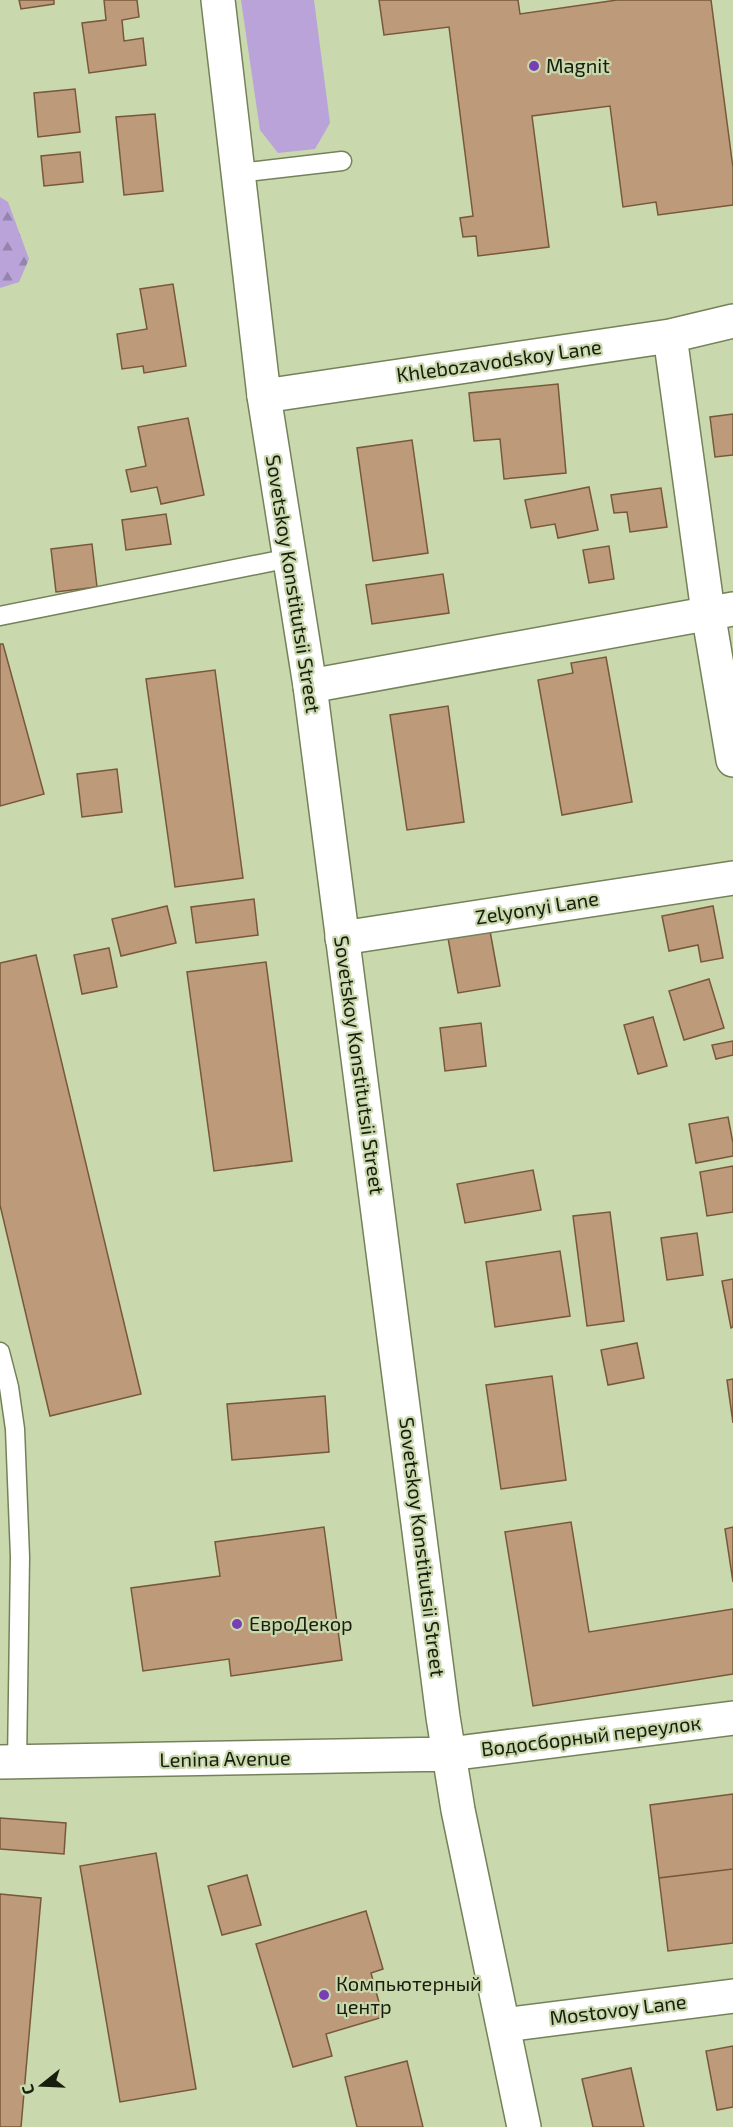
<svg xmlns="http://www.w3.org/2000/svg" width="733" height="2127" viewBox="0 0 733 2127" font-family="'Exo 2',sans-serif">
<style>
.grass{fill:#b9a3d8}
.forest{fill:url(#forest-firs)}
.building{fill:#bd9a7a;stroke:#78583a;stroke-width:1.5}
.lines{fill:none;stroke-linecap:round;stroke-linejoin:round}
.service-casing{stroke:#748259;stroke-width:21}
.minor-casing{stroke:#748259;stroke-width:36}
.secondary-casing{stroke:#748259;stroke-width:36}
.service{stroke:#fff;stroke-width:18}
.minor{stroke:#fff;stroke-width:33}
.secondary{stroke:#fff;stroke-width:33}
.poi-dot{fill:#783eb4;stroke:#c9d8ad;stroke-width:2}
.labels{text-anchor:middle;stroke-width:4.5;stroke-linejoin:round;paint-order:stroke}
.poi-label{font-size:20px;fill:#181d0d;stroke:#c9d8ad;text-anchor:start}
.street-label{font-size:20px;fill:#181d0d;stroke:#c9d8ad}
</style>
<defs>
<pattern id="forest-firs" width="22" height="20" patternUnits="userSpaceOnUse" patternTransform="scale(1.5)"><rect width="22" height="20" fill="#b9a3d8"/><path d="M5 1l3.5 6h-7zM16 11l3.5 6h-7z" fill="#9584ae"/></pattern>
</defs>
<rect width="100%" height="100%" fill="#c9d8ad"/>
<!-- grass -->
<path class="grass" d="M241,0H314L330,123L315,149L278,153L260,130Z"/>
<!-- forest -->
<path class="forest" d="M0,197L8,202L29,259L19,282L0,288Z"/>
<!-- building -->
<path class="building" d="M19,0H54V4L21,9Z
M104,0H137L139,17L122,20L124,41L143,38L146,65L89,73L82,23L106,20Z
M379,0H518L520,14L617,0H711L733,168V205L658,215L656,202L623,207L610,106L532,116L549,247L478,256L476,236L463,237L460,218L473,216L449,27L384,35Z
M75,89L80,132L38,137L34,93Z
M155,114L163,191L124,195L116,117Z
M80,152L83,182L44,186L41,156Z
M173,284L186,366L144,373L143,366L122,369L117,334L147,329L140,289Z
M558,384L566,473L504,479L500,439L474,441L469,393Z
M733,414V455L715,457L710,417Z
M188,418L204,495L161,504L157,487L131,492L126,470L146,466L138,427Z
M412,440L428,553L373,561L357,448Z
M589,487L598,530L558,538L555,524L531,528L525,500Z
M661,488L667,527L630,532L627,512L614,513L611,495Z
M166,514L171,544L126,550L122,520Z
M92,544L97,587L56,592L51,549Z
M609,546L614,579L589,583L583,550Z
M443,574L449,613L372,624L366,585Z
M0,644H3L44,794L0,806Z
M606,657L632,802L562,815L538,680L573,673L571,663Z
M215,670L243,878L175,887L146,679Z
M448,706L464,822L407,830L390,715Z
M117,769L122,812L82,817L77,774Z
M254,899L258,935L196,943L191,907Z
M167,906L176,943L121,956L112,919Z
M713,906L723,958L701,962L698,945L669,951L662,916Z
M490,931L500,986L458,993L448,938Z
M109,948L117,987L82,994L74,955Z
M36,955L141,1394L50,1416L0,1205V963Z
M266,962L292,1161L214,1171L187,972Z
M709,979L724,1028L684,1040L669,991Z
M653,1017L667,1066L638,1074L624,1025Z
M481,1023L486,1066L445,1071L440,1028Z
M733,1041V1055L716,1059L712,1045Z
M728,1117L733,1143V1156L696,1163L689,1124Z
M733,1166V1212L707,1216L700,1172Z
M533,1170L541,1210L465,1223L457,1184Z
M610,1212L624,1321L587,1326L573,1216Z
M697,1233L703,1275L667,1280L661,1238Z
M560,1251L570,1316L495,1327L486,1262Z
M733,1279V1327L731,1328L722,1281Z
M637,1343L644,1378L608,1385L601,1350Z
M552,1376L566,1480L501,1489L486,1385Z
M733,1379V1423L727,1380Z
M325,1396L329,1452L232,1460L227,1404Z
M571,1522L589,1632L733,1609V1674L533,1706L505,1532Z
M324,1527L342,1660L231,1676L229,1659L143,1671L131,1588L220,1576L215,1542Z
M733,1527V1582L725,1529Z
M733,1794V1869L659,1878L650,1805Z
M0,1818L66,1823L64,1854L0,1849Z
M156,1853L196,2089L120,2102L80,1866Z
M733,1869V1943L668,1951L659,1878Z
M247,1875L261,1925L222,1935L208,1886Z
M0,1894L41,1898L21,2127H0Z
M366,1911L383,1969L371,1973L383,2017L326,2034L332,2056L293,2067L256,1944Z
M733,2046V2107L717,2110L706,2051Z
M407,2061L423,2127H357L345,2077Z
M631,2068L644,2127H593L582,2079Z"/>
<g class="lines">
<defs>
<path id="service" d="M239,173L342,161
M0,616L290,558
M0,1352L9,1387L15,1429L20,1557L17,1763"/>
<path id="minor" d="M670,336L708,612L733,760
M264,396L670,336L733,321
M310,686L733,609
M342,938L733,878
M449,1754L733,1718
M504,2025L733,1996"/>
<path id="secondary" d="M218,0L264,396L310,686L443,1717L458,1810L524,2127
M0,1762L449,1754"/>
</defs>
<!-- service casing -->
<use href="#service" class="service-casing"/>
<!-- minor casing -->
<use href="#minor" class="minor-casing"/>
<!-- secondary casing -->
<use href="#secondary" class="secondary-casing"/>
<!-- service -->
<use href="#service" class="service"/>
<!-- minor -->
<use href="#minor" class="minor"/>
<!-- secondary -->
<use href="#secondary" class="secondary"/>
</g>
<!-- markers -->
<g class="poi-dot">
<circle cx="534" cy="66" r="6"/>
<circle cx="237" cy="1624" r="6"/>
<circle cx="324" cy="1995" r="6"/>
</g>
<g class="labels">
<!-- poi labels -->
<g class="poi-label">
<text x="546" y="73">Magnit</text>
<text x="249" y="1631">ЕвроДекор</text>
<text x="336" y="1991">Компьютерный<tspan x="336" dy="23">центр</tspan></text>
</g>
<!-- street labels -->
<g class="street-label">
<text transform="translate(499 361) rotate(-8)" y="7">Khlebozavodskoy Lane</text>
<text transform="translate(293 584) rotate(81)" y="7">Sovetskoy Konstitutsii Street</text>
<text transform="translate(537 908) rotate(-9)" y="7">Zelyonyi Lane</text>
<text transform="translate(359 1065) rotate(82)" y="7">Sovetskoy Konstitutsii Street</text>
<text transform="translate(422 1547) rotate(83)" y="7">Sovetskoy Konstitutsii Street</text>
<text transform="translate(591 1736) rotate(-7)" y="7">Водосборный переулок</text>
<text transform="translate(225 1759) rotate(-1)" y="7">Lenina Avenue</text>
<text transform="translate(618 2010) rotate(-7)" y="7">Mostovoy Lane</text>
</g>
</g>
<!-- north arrow -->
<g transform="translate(42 2085) rotate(252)" stroke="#c9d8ad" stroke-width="4.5" paint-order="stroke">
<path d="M0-4.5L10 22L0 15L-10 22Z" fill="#181d0d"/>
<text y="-9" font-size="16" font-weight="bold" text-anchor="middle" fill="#181d0d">С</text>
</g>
</svg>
